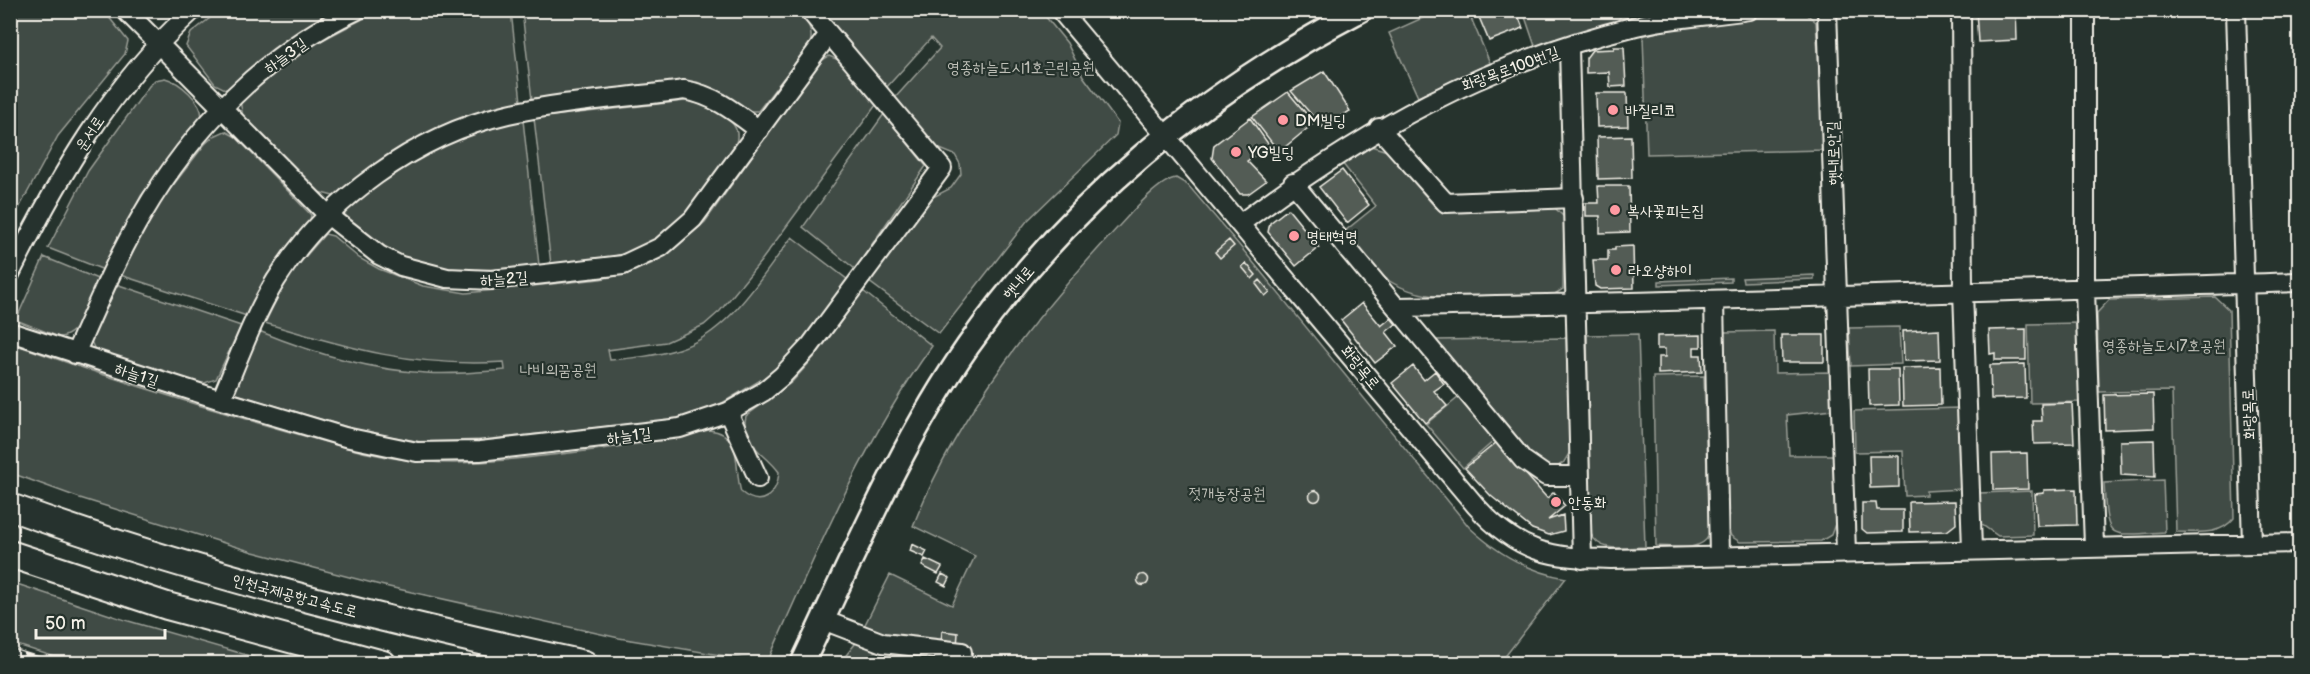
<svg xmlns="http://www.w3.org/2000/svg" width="2310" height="674" viewBox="0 0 2310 674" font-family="'Balsamiq Sans','Poor Story',sans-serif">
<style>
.green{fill:#414b45;stroke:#9a9e96;stroke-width:1.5}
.building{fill:#525c55;stroke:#f4f1e8;stroke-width:1.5}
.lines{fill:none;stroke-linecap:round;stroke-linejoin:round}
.minor-casing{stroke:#f4f1e8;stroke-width:22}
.major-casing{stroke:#f4f1e8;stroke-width:27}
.highway-casing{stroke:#f4f1e8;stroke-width:30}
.minor{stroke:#26332d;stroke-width:18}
.major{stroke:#26332d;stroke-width:22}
.highway{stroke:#26332d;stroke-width:26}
.rail-casing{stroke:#f4f1e8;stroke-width:7}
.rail{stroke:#26332d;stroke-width:4.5;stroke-dasharray:14;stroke-linecap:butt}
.poi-dot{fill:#ff9aa2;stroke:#26332d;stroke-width:2}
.labels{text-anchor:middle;stroke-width:4.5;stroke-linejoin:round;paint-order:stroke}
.street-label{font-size:16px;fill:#f4f1e8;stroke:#26332d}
.park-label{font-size:16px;fill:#bebfb7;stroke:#26332d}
.poi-label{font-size:16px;fill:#f4f1e8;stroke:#26332d;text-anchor:start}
</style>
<rect width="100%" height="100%" fill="#26332d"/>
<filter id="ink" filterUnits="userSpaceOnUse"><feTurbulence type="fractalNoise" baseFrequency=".0167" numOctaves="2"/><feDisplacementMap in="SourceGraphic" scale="12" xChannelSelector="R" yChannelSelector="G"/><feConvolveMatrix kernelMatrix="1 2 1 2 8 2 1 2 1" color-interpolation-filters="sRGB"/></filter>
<g filter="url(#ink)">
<!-- green -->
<path class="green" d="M11,10L104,11L128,41L125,54L58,136L11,223Z
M1440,10L1468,11L1490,63L1418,97L1389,33Z
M219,11H341L227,90L215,84L186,46L191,33Z
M378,11H511L521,102C445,117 401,152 339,195L333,196L318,192L243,117L240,101L309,47Z
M522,11H798C807,21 814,30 810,44L758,111H746L725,94L697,82L637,86L532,100Z
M819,11H1041L1067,43L1083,76L1118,123L1116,135L1027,221L939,334L868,281L933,197L951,188L961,174L960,164L955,155L935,147L894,99L940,48L931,38L885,89Z
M1523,11H1625L1616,22L1535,46Z
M1803,11L1816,22L1824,150L1647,154L1643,36L1661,31Z
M829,56L841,61L876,105L761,261L720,311L704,325L666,342L608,350L610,360C633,358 656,356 678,349C730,333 761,277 792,237L848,280L797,347L769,375L709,411L684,418L483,440L421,442L357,430L236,394L234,389L259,331C310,352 370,370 426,373C452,375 479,372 505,370L504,362C416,368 348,348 265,323L287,278L325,234L333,236L359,258L379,269L423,286L466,293L600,279L625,274L653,263L673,250L705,222L819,62Z
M165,78C180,82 202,101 202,117L141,196L104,270L48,248L88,171L149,86L155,80Z
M685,101C705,104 747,119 735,145C710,181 684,229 642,247C613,260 582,261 551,265L534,118Z
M884,114L926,166L855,269L803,227Z
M523,120L539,265C457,275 406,274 343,216L346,209C406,163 448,136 523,120Z
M225,131L236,137L311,215L309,226L267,275L247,316L120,275L157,206L205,144L214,136Z
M1371,146L1387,151L1435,207L1444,212L1549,208H1555L1564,217L1563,289L1553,295C1504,296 1424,309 1384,277C1369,265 1357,247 1345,231L1376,206L1342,163Z
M1176,178L1188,185L1239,245L1470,528C1497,553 1529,572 1566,578L1500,663L839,664L855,644L890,575L952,605L975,556L913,526C958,413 1035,316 1118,227C1130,214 1159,180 1176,178Z
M44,257L100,280C92,297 81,337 59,337L16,320Z
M1814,275V279L1743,282L1742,278Z
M1731,278V282L1659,285V281Z
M116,284L241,326L216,379L202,384L95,350L89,337Z
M863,291L932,346C863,442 815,555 767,663L619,638L380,585L253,552L80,498L11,473V343C101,375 191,404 283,430C331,443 380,460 430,462C468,465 505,460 543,456C599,450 654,443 709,430C745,434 733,467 741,492C761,509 777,495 779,472C766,453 739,444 746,416L792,382L817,354Z
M2215,297L2229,310L2234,518C2220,536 2198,532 2176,532L2172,391L2099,392L2097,313L2109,300Z
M2078,323L2080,402L2030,403L2028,324Z
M1899,327L1901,364L1851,366L1849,328Z
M1774,331L1775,373L1831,372L1832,410L1787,415L1789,455H1833L1835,524L1831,535L1821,541L1740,542L1731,536L1727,525L1724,332Z
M1638,334L1645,547C1627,547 1600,554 1591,534L1587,335Z
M1566,338L1570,452L1564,462L1555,468L1537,461L1436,340Z
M1704,376L1709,535C1701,553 1672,546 1656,546L1653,377Z
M1459,397L1495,440L1463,468L1426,424Z
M1959,408L1962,489L1926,491V495L1905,496L1903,451L1855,452L1854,411Z
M2163,480L2165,532C2107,535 2107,543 2104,483Z
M2032,491L2033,535L1998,536L1981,524L1979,493Z
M11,582L125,620L274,663L77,664L11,643Z"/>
<!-- building -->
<path class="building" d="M1476,10H1516L1523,28L1489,41Z
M1976,10H2016L2017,40L1978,42Z
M1614,47H1624L1626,86L1610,87L1609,72L1586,73V58L1592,50L1614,49Z
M1324,71L1350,111L1322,127L1291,91Z
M1288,92L1314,123L1279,152L1252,117Z
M1596,93H1627L1628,126L1597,127Z
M1250,118L1269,145L1247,161L1266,181L1248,194H1240L1212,158L1214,145Z
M1631,136L1632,178L1598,179L1597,137Z
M1342,170L1369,205L1347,223L1319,187Z
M1598,186H1629L1630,232L1600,233V216H1586V203H1599Z
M1288,209L1319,247L1296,266L1268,232L1270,223Z
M1229,240L1234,246L1220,258L1215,252Z
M1633,246L1634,288L1600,289L1595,286L1593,260H1608V250H1615V247Z
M1246,263L1256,275L1252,279L1242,267Z
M1260,280L1270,292L1265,296L1256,284Z
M1362,303L1381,326L1391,318L1396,324L1386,332L1397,346L1375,363L1341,320Z
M1939,329L1940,360L1904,361L1903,331Z
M2026,329V360H1995V353L1990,354L1989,330Z
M1701,335V347H1694V355H1701L1702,372L1658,374V357H1665V349H1657V336Z
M1781,335H1824V362H1782Z
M2025,364L2026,398L1991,399L1990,365Z
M1413,366L1424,380L1435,371L1444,384L1434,391L1447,406L1425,423L1392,383Z
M1940,367L1941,405L1903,406L1902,368Z
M1868,369H1898L1899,405L1869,406Z
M2153,394L2154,428L2105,430L2104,395Z
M2072,403L2074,443L2034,444L2033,421H2042L2041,404Z
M2154,440L2155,477L2121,475L2120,441Z
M1497,442L1547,498L1554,492L1565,506L1548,520L1563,515L1564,531L1549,535L1532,529L1491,496L1465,468Z
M2027,453L2028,489L1993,490L1992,454Z
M1869,456H1899V487L1870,488Z
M2076,489L2077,525L2037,526L2035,494L2044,493V490Z
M1309.5 496a5.5 5.5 0 1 1 11 0a5.5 5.5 0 1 1-11 0Z
M1955,501L1956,524L1947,531L1910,532L1909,502Z
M1862,503H1876L1877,510H1903V532L1867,533L1862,529Z
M912,544L927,551L924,557L910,551Z
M925,559L942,567L938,574L922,566Z
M942,574L950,578L946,586L938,582Z
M1137.5 580a5.5 5.5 0 1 1 11 0a5.5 5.5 0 1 1-11 0Z
M942,631L958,633L957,646L941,644Z"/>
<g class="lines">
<defs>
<path id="minor" d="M125,10L328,215L379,255L401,266L447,278L492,280L623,265L661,247L693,219L829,34
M1060,10L1476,506C1518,553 1551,558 1611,559L2300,543
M1827,10L1846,552
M1961,10L1963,291L1972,549
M2085,10V290L2094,546
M2236,10L2252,544
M1569,47L1582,559
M1379,128L1446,203L1574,198
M1293,183L1523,460L1546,476H1579
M1241,223C1365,130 1484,63 1636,26C1672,17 1712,16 1749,10
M10,274C59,176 111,85 193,10
M1714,300L1719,556
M1396,307C1697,302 1998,291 2300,282
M10,332L221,400L345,437L417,452L480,451L680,428L728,412L763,392L782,376L810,346L942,168L809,10
M75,354C96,307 116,259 142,215C192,129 266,52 357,10
M221,400C238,360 253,317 276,280C326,200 416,135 508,114C565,101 625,98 684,90C714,95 735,112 759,130
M728,412L758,478
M823,620L883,643L962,652"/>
<path id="major" d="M802,664C853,557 900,444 968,346C1071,200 1203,93 1361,10"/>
<path id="highway" d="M10,507C198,575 390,622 584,664
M10,554L167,606L383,664"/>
</defs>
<!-- minor casing -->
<use href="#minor" class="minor-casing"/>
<!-- major casing -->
<use href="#major" class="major-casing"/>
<!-- highway casing -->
<use href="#highway" class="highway-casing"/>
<!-- minor -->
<use href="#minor" class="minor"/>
<!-- major -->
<use href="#major" class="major"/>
<!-- highway -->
<use href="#highway" class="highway"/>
<defs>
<path id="rail" d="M10,651L53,664
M10,662L16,664"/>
</defs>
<!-- rail casing -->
<use href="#rail" class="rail-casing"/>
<!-- rail -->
<use href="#rail" class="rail"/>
</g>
</g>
<!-- markers -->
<g class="poi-dot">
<circle cx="1613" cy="110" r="6"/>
<circle cx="1283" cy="120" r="6"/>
<circle cx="1236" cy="152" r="6"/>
<circle cx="1615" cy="210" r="6"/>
<circle cx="1294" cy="236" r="6"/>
<circle cx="1616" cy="270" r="6"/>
<circle cx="1556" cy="502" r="6"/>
</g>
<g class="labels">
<!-- street labels -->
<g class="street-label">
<text transform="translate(285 55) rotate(-36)" y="6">하늘3길</text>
<text transform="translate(1510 68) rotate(-20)" y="6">화랑목로100번길</text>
<text transform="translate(89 133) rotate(-56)" y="6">운서로</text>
<text transform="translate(1833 153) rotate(-92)" y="6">햇내로안길</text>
<text transform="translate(504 278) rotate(-4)" y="6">하늘2길</text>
<text transform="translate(1018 282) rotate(-50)" y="6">햇내로</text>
<text transform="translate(1361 367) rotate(51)" y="6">화랑목로</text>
<text transform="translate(137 374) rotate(18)" y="6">하늘1길</text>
<text transform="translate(2248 414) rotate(-92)" y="6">화랑목로</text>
<text transform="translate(629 435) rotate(-7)" y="6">하늘1길</text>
<text transform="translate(295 595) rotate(15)" y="6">인천국제공항고속도로</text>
</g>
<!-- park labels -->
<g class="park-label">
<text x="1021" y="73">영종하늘도시1호근린공원</text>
<text x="2164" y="351">영종하늘도시7호공원</text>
<text x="558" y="375">나비의꿈공원</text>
<text x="1227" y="499">젓개농장공원</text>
</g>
<!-- poi labels -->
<g class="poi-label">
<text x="1625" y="116">바질리코</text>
<text x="1295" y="126">DM빌딩</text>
<text x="1248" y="158">YG빌딩</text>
<text x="1627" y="216">복사꽃피는집</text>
<text x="1306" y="242">명태혁명</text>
<text x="1628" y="276">라오샹하이</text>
<text x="1568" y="508">안동화</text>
</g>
</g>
<!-- margin -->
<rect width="2310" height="674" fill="none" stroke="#26332d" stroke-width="36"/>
<rect x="18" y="18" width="2274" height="638" fill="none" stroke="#f4f1e8" stroke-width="2" filter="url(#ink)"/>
<!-- scale -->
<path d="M36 629v9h129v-9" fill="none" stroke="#f4f1e8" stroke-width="3"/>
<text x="45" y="629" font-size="18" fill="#f4f1e8" stroke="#26332d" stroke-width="4.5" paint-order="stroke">50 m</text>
</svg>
